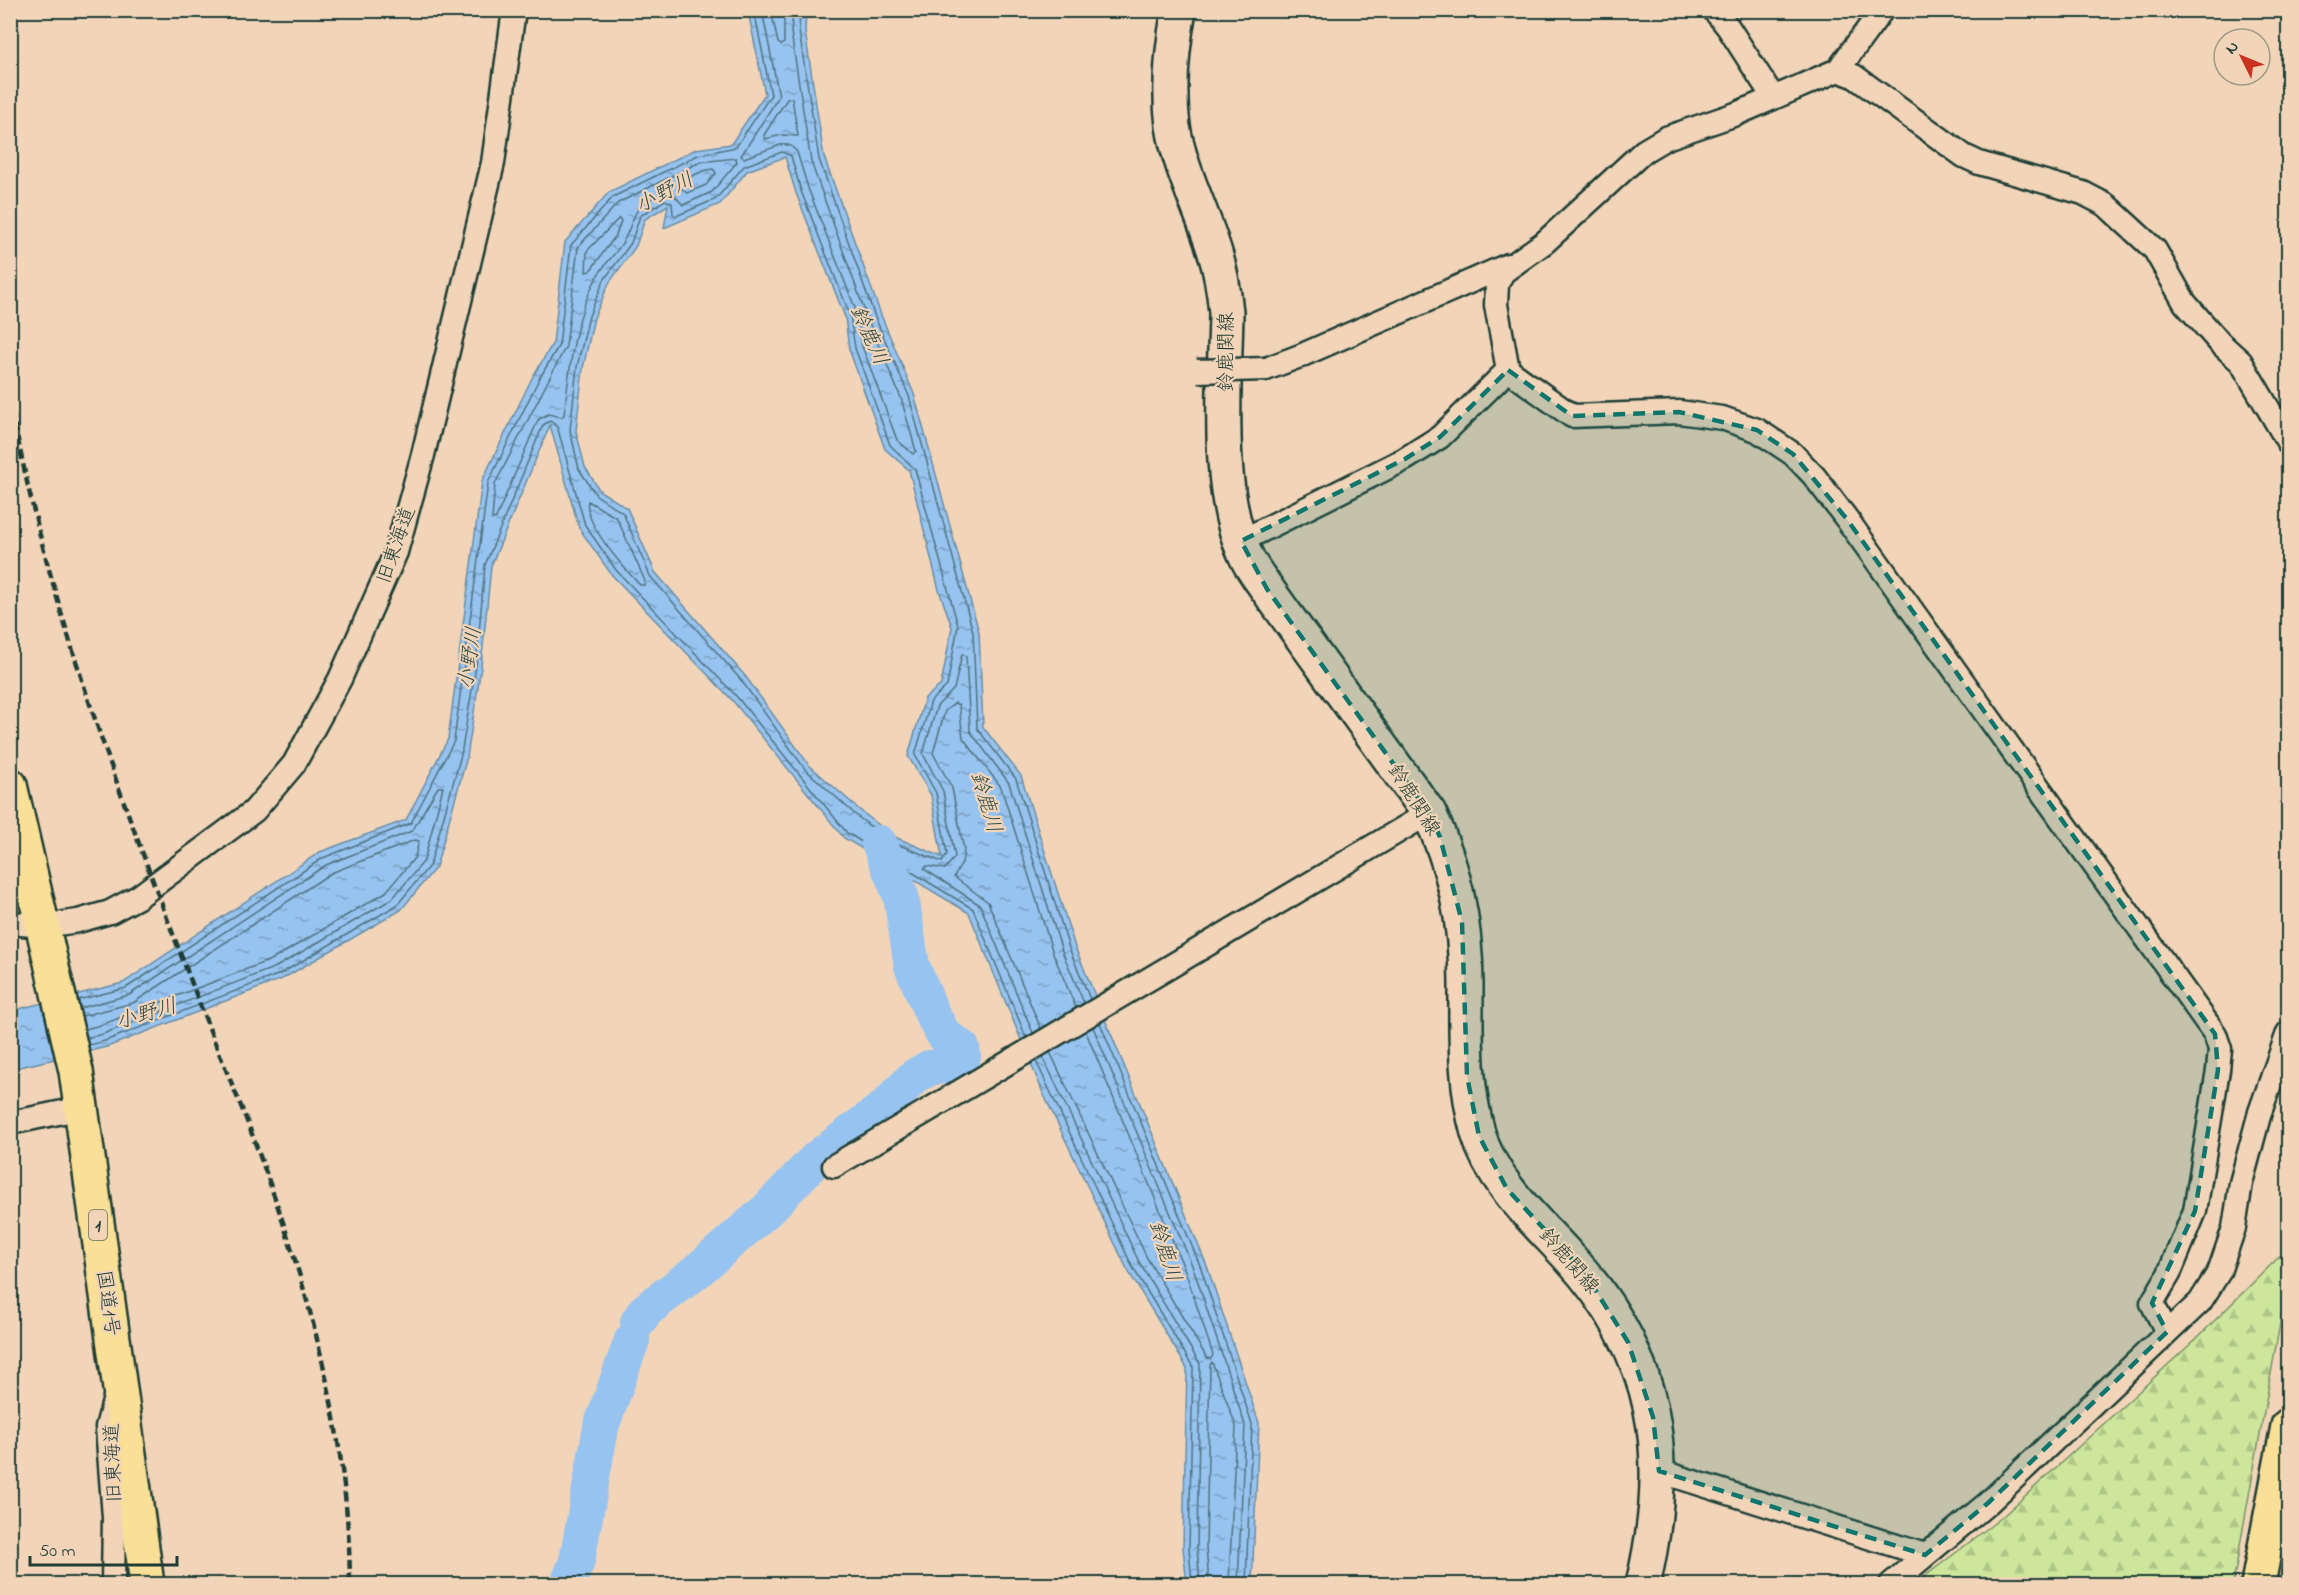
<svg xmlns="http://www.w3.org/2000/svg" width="2299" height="1595" viewBox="0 0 2299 1595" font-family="'Indie Flower','Klee One',sans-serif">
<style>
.forest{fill:url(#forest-firs);stroke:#769268;stroke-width:1.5}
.water{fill:url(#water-ripples);stroke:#678da5;stroke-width:1.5;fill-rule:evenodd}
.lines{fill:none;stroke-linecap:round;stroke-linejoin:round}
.shore{stroke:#4f737f;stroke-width:1.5}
.river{stroke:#97c3f0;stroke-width:36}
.minor-casing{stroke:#1f3d34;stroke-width:27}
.secondary-casing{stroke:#1f3d34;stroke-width:38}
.trunk-casing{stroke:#1f3d34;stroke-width:38}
.motorway-casing{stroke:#1f3d34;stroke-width:38}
.minor{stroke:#f2d5b9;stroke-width:22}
.secondary{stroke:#f2d5b9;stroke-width:33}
.trunk{stroke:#fadf96;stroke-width:33}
.motorway{stroke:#fadf96;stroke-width:33}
.rail{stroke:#1f3d34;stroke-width:4.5;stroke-dasharray:9 4.5;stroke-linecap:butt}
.minor-bridge-casing{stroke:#1f3d34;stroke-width:27;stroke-linecap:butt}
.minor-bridge{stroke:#f2d5b9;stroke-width:22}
.marked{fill:#0f766e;fill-opacity:0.2;stroke:#0f766e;stroke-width:4.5;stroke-dasharray:12 8;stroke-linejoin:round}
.labels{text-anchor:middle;stroke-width:4.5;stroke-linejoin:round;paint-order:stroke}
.shield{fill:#f2d5b9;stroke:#5e6b5c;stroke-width:1.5}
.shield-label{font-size:18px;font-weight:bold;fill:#1f3d34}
.street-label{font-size:20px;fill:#1f3d34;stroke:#f2d5b9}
.water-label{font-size:21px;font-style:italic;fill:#2b4a47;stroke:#f2d5b9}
</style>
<defs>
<pattern id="forest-firs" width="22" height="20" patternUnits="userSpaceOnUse" patternTransform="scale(1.5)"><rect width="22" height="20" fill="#cde69c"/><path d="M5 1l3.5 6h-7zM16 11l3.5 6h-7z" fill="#b0c687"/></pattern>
<pattern id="water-ripples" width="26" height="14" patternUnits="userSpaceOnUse" patternTransform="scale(1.5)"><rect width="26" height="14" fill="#97c3f0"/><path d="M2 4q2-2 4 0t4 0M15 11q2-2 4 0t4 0" fill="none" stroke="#7ba0c3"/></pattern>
</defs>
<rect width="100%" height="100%" fill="#f2d5b9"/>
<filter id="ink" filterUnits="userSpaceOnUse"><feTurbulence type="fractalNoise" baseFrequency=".0167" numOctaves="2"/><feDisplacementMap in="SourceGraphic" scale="12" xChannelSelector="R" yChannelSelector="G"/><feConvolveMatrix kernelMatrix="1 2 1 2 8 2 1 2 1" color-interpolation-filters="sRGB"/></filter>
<g filter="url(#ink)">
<!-- forest -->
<path class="forest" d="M2288,1248V1279L2233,1584H1915L2001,1518L2196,1339Z"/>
<!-- water -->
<path class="water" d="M748,11H806L805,31L824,157L881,315L914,394L979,632L983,727L1021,776L1075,947L1207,1266L1259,1423L1252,1584H1187L1183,1548L1187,1368L1127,1269L1043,1093L969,913L844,838L733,701L611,574L579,528L550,425L491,566L481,667L467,757L436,867L401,910L282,979L107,1047L11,1069L10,1011L123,983L320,852L406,820L448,739L482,481L532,378L553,343L565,242L609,192L696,149L731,144L765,94ZM785,157L796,193L845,317L849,349L885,449L909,470L939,590L952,627L941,685L925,698L908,756L931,795L942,857L895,837L862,812L809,765L746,677L655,572L627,508L600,491L585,467L576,431L583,368L594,318L609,283L636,246L645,219L668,205L664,228L720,204L747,171Z"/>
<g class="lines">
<!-- shore -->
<path class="shore" d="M762,10L779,96L741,156L744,158L783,144L791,146L797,152L808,188L857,313L862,346L897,440L913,454L916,451L901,398L868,320L811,162L791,32L793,10
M771,10L778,43L781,45L784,43V10
M800,10L799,31L819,159L875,317L909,396L973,632L977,728L1016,779L1069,948L1090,999
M792,98L798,136L782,135L765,139L764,135L787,99Z
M782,152L791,156L801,191L850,315L855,348L890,445L915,469L958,626L947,686L931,701L915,755L936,793L947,854L942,862L892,842L858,817L805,769L741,680L650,576L623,513L596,495L579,469L570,430L577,367L589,316L604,280L631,243L640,216L665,200L672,203L673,214L676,216L716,199L744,166Z
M736,158L737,162L712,192L683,205L674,195L663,193C630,206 638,214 624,240C617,253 604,264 597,277C573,319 570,369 564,415L561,417L548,414L538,420L496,518L492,519L495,484L566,346L578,247L618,203L700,162Z
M713,169L716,173L706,185L687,193L678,186L679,182L703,171Z
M619,218L621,221L616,235L590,271L586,272L587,251Z
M588,501L617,518L645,581L644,585H640C625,569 583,523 588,501Z
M78,1000L126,988L323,858L411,823L454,741L488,483L538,381L559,345L571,245L613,197L698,155L736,147L771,95L754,10
M80,1008L129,995L326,865L412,831L438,787H443L424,861L392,899L276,967L103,1034L87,1038
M82,1016L133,1003L331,873L415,840L419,841L415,857L386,892L273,959L101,1025L85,1029
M1100,1023L1201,1268L1252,1424L1246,1584
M1093,1027L1194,1270L1245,1425L1238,1584
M1041,1029L988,902L954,877L962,863L964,850L952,788L933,753L945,711L955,703L959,705L963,738L1001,787L1053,953L1076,1008
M1033,1033L980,905L924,869L927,866L945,869L955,857L943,791L923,754L937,706L954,689L962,654L966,656L970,731L1009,783L1062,951L1084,1003
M89,1045L105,1041L280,974L397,905L430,865L461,755L476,666L485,565L543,425L550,421L557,426L585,525L616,570L737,697L847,833L973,909L1026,1037
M1050,1052L1147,1258L1207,1358L1211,1359L1213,1355L1186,1273L1086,1032
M1043,1057L1139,1262L1200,1364L1197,1548L1200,1584
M1036,1061L1132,1266L1193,1367L1189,1548L1192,1584
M1209,1584L1206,1547L1210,1365L1212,1362L1236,1426L1229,1584"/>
<!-- river -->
<path class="river" d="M638,1322L645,1311L696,1272L767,1210L817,1158L886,1106L914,1077L929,1068L954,1065L963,1056L962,1048L944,1035L932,1014L912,966L901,896L879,843
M568,1584L577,1561L601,1427L632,1340"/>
<defs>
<path id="minor" d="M1714,10L1728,27L1773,97
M1882,10L1838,70L1736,114L1666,138L1644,151L1545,242L1503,272L1497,284L1496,305L1508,370L1572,416L1679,412L1722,418L1757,430L1793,454L1814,476L1846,518L2215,1034L2220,1049L2218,1070L2195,1211L2169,1274L2152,1303L2167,1332
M1838,70L1854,76L1964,156L1979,163L2083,193L2106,205L2155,250L2185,303L2220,343L2241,362L2288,442
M1266,369L1300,356L1508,265
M1241,541L1405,459L1440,437L1508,370
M10,923L43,926L78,921L110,912L138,897L254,811L294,764L340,679L396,552L423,455L493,163L514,10
M10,1123L82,1108
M834,1166L1429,813
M1659,1471L1925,1555
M113,1584L114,1517L107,1427L116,1394
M1891,1584L1988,1503L2200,1302L2219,1272L2234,1228L2241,1183L2260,1112L2288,1033"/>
<path id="secondary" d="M1179,10C1172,48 1168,88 1173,126C1180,170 1202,210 1215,253C1221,272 1224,292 1226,312C1225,384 1214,498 1249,562C1254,571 1261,580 1267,589L1429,813C1455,867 1466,924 1466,984C1466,1035 1464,1083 1478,1133C1492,1182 1534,1219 1568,1256C1659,1354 1673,1458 1643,1584"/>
<path id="trunk" d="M10,785L76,1071L147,1584"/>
<path id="motorway" d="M2258,1584L2288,1426"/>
</defs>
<!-- minor casing -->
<use href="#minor" class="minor-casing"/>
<!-- secondary casing -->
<use href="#secondary" class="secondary-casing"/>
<!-- trunk casing -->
<use href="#trunk" class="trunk-casing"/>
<!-- motorway casing -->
<use href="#motorway" class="motorway-casing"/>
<!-- minor -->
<use href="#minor" class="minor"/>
<!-- secondary -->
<use href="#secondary" class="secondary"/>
<!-- trunk -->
<use href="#trunk" class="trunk"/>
<!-- motorway -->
<use href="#motorway" class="motorway"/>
<!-- rail -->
<path class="rail" d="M10,398C48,612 127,814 204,1015C221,1060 241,1103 257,1148C309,1289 349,1434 350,1584"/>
<defs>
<path id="minor-bridge" d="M1197,371L1266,369"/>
</defs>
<!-- minor-bridge casing -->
<use href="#minor-bridge" class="minor-bridge-casing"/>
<!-- minor-bridge -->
<use href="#minor-bridge" class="minor-bridge"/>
</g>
</g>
<!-- marked area -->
<path class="marked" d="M1508,370L1572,416L1679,412L1757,430L1793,454L1846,518L2215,1034L2218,1070L2195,1211L2152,1303L2167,1332L1988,1503L1925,1555L1659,1471L1653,1417L1628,1342L1584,1272L1507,1189L1479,1136L1467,1076L1462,922L1440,837L1429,813L1267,589L1241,541L1405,459L1440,437Z"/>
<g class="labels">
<!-- shield labels -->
<rect class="shield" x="89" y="1210" width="18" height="30" rx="4.5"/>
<g class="shield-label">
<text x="98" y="1231">1</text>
</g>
<!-- street labels -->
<g class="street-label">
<text transform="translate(1225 352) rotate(-90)" y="7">鈴鹿関線</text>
<text transform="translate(395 545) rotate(-71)" y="7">旧東海道</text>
<text transform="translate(1415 799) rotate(58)" y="7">鈴鹿関線</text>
<text transform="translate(1570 1260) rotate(49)" y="7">鈴鹿関線</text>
<text transform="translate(109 1303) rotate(82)" y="7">国道1号</text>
<text transform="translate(112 1463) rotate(-92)" y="7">旧東海道</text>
</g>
<!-- water labels -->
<g class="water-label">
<text transform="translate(664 192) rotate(-28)" y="7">小野川</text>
<text transform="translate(870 335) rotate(66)" y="7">鈴鹿川</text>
<text transform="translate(469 658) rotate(-82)" y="7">小野川</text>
<text transform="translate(987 802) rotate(74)" y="7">鈴鹿川</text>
<text transform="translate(146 1013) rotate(-16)" y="7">小野川</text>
<text transform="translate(1166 1251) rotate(73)" y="7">鈴鹿川</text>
</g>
</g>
<!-- margin -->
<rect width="2299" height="1595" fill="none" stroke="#f2d5b9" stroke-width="36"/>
<rect x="18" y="18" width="2263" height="1559" fill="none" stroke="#1f3d34" stroke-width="2" filter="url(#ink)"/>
<!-- north arrow -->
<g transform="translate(2242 57) rotate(313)"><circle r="28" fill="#f2d5b9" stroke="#9e9884" stroke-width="1.5"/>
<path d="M0-4.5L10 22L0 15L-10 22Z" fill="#c8321e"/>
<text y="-9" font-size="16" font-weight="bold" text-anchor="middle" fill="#1f3d34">N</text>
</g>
<!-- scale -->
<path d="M30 1556v9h147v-9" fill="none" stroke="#1f3d34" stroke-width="3"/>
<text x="39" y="1556" font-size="18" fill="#1f3d34" stroke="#f2d5b9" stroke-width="4.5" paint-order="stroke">50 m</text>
</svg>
